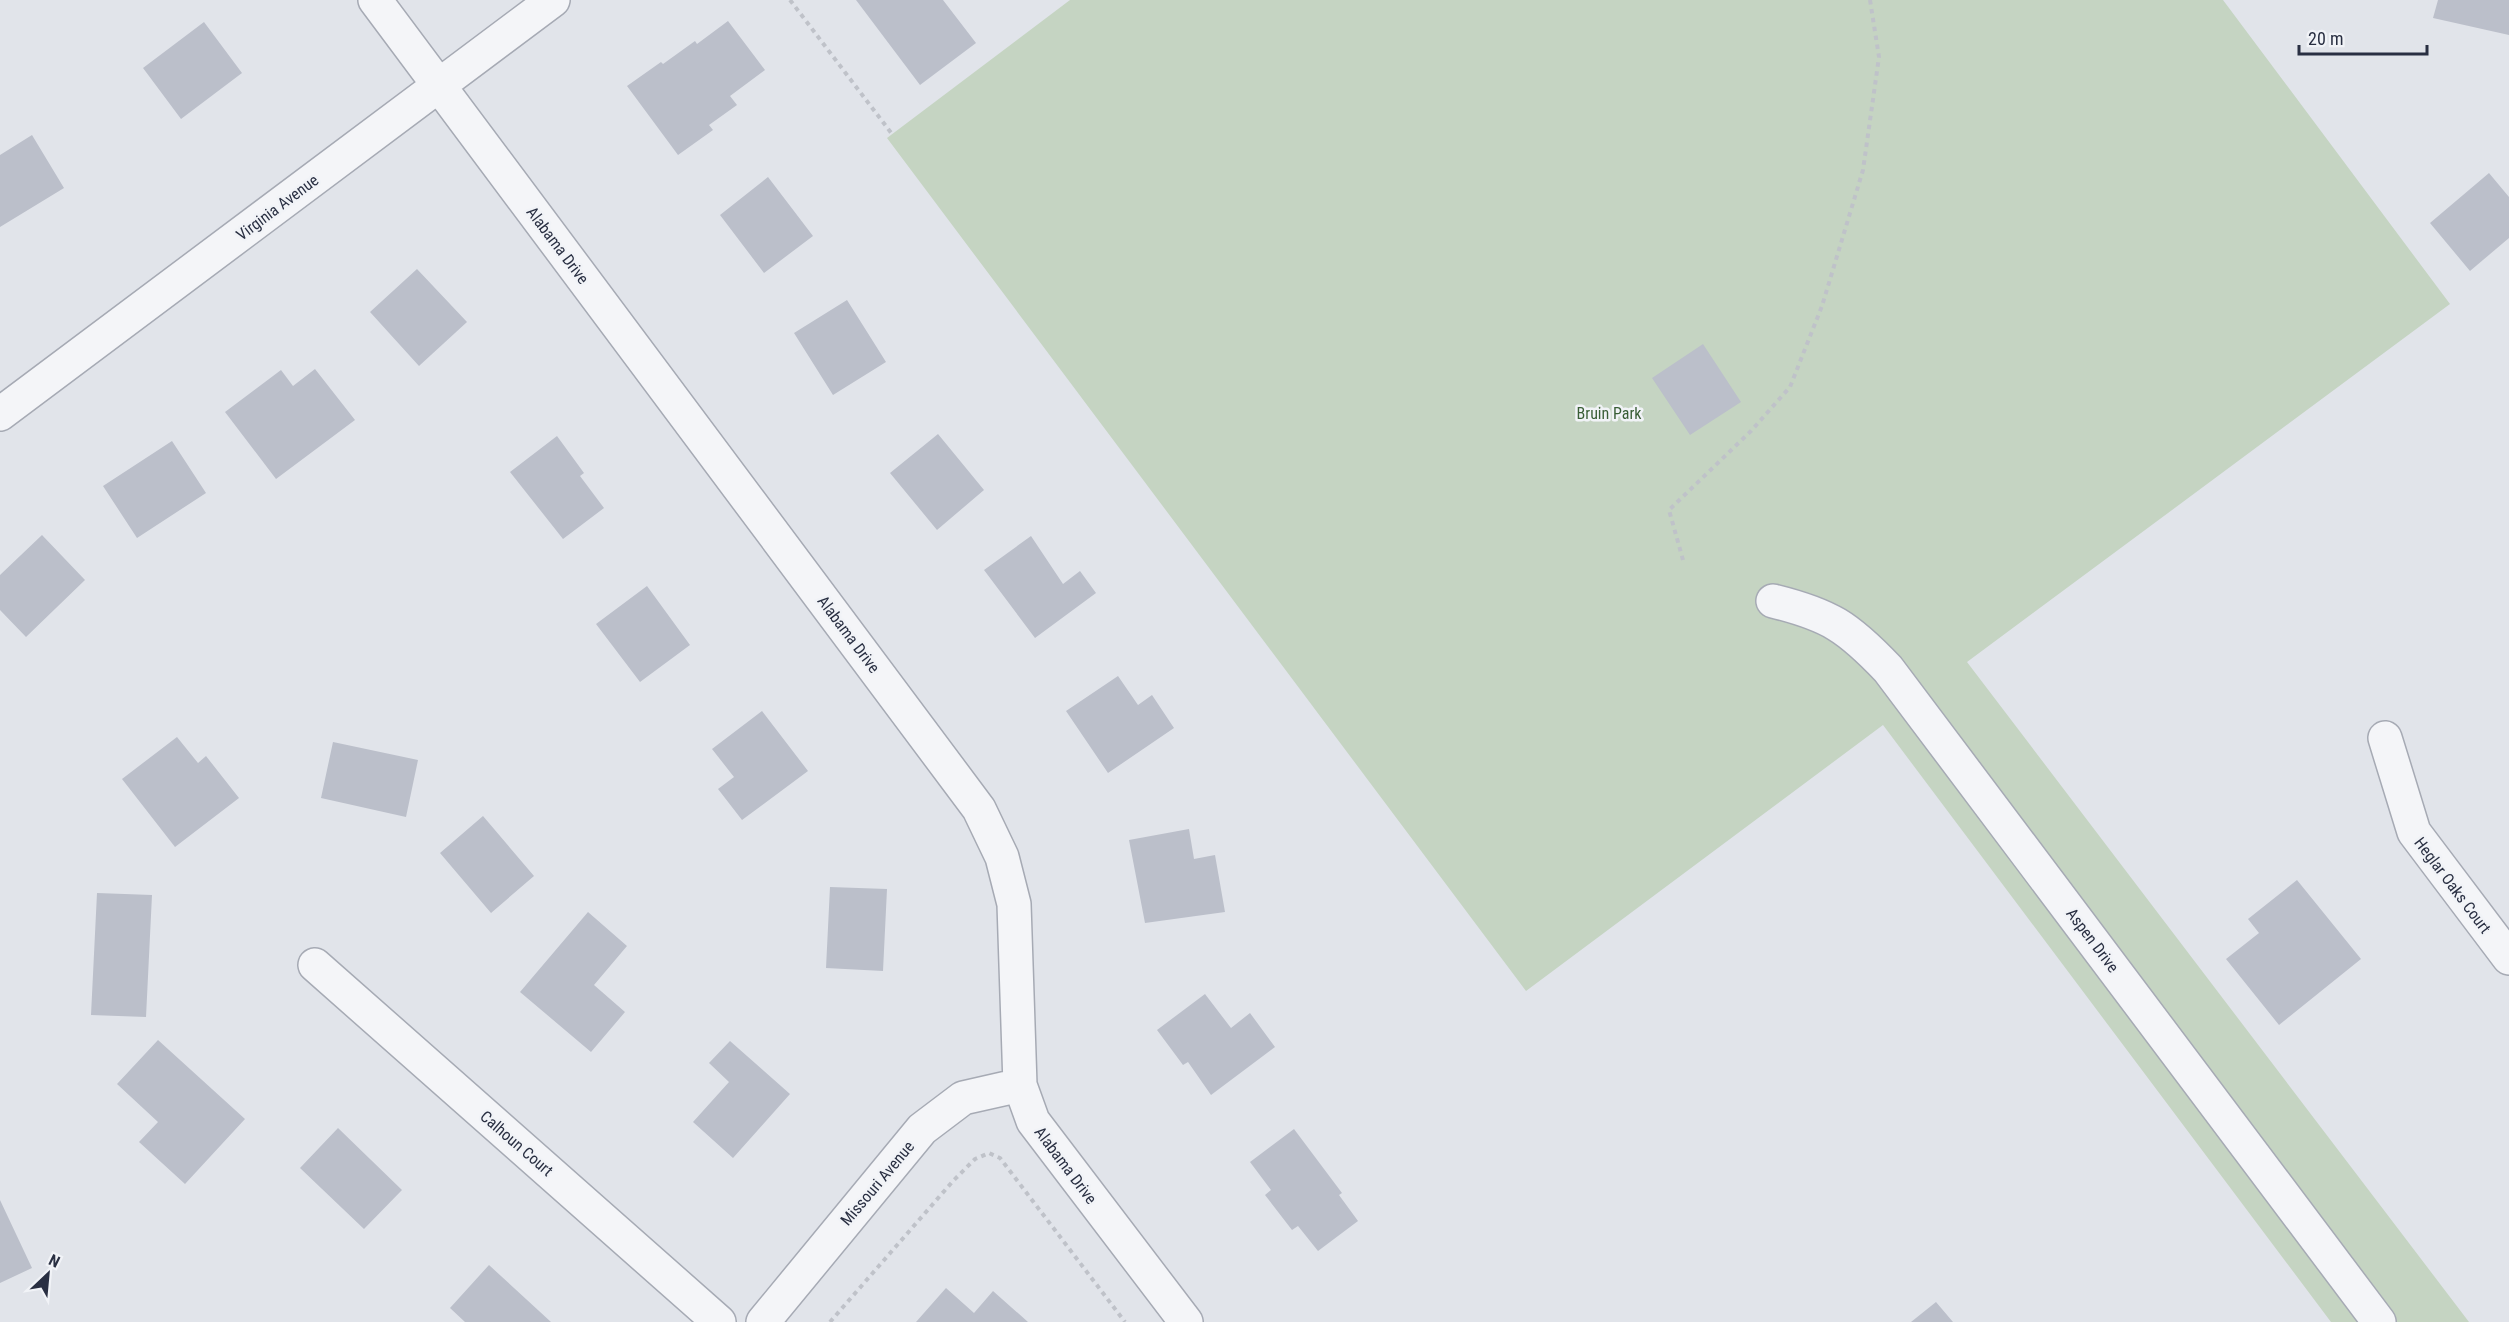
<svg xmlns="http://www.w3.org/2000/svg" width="2509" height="1322" viewBox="0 0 2509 1322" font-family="'Roboto Condensed',sans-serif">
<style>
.green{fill:#c5d4c2}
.building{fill:#bbbfca}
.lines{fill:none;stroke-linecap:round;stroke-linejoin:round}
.minor-casing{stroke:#a6aab4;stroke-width:36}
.path{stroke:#bfc2c9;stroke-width:4;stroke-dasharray:4.5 4.5;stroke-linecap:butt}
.minor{stroke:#f4f5f8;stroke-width:33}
.labels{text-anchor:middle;stroke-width:5;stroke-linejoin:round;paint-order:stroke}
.street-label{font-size:16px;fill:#292f42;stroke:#f1f3f7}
.park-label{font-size:16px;fill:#395e36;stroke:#f1f3f7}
</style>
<rect width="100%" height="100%" fill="#e1e4ea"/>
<!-- green -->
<path class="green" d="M1070,0H2223L2450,304L1967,662L2469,1322H2331L1883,725L1526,991L887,138Z"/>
<!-- building -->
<path class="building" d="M856,0H943L976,43L920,85Z
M2438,0H2509V35L2433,18Z
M728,21L765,70L730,96L737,105L709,125L713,130L678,155L627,86L661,62L663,64L695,41L697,44Z
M204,22L242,73L181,119L143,68Z
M32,135L64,188L0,227V155Z
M2489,173L2509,197V238L2470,271L2430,223Z
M768,177L813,236L764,273L720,215Z
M417,269L467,322L419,366L370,312Z
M847,300L886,362L833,395L794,333Z
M1703,344L1741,402L1690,435L1652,378Z
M315,369L355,420L276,479L225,412L281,370L293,386Z
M938,434L984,490L937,530L890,473Z
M557,436L584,473L580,476L604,508L563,539L510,472Z
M172,441L206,493L137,538L103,486Z
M42,535L85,580L26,637L0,610V575Z
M1031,536L1063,584L1080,571L1096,593L1035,638L984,570Z
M647,586L690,645L640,682L596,624Z
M1118,676L1138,705L1152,695L1174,728L1108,773L1066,711Z
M762,711L808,771L742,820L718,789L734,777L712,749Z
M177,737L198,763L206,756L239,798L175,847L122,779Z
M333,742L418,760L406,817L321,798Z
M483,816L534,876L491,913L440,853Z
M1189,829L1194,859L1215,855L1225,912L1145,923L1129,840Z
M2297,880L2361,959L2279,1025L2226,959L2259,933L2248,919Z
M830,887L887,889L883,971L826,968Z
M97,893L152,895L146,1017L91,1015Z
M588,912L627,946L594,985L625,1012L591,1052L520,992Z
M1205,994L1231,1028L1250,1013L1275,1047L1211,1095L1188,1062L1183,1065L1157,1030Z
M158,1040L245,1119L185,1184L139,1142L158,1122L117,1084Z
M730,1041L790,1094L733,1158L693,1122L729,1082L709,1063Z
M338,1128L402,1190L364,1229L300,1168Z
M1294,1129L1342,1193L1339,1195L1358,1221L1318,1251L1298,1226L1292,1230L1265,1195L1271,1190L1250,1162Z
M0,1200L32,1268L0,1283Z
M489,1265L551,1322H465L450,1308Z
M946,1288L974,1313L993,1291L1028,1322H916Z
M1936,1302L1953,1322H1911Z"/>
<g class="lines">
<defs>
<path id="minor" d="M375,0L979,809L1002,857L1014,904L1020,1085L1033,1121L1186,1322
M0,414L553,0
M1773,601C1830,615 1848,627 1888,669L2379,1322
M2385,738L2414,832L2509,958
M315,965L719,1322
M763,1322L922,1129L963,1098L1020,1085"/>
</defs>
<!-- minor casing -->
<use href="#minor" class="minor-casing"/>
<!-- path -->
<path class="path" d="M790,0L892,134
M1683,560L1669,510L1751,431L1790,387L1822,306L1863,170L1879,57L1870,0
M830,1322L953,1181L975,1159L989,1153L1000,1158L1125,1322"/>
<!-- minor -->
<use href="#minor" class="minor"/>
</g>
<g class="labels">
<!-- street labels -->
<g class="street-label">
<text transform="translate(277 207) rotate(-37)" y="6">Virginia Avenue</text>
<text transform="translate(558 245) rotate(53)" y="6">Alabama Drive</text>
<text transform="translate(849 634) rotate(53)" y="6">Alabama Drive</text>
<text transform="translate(2453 885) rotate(53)" y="6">Heglar Oaks Court</text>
<text transform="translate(2093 940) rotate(53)" y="6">Aspen Drive</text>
<text transform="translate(517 1143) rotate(41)" y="6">Calhoun Court</text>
<text transform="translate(1066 1165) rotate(53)" y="6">Alabama Drive</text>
<text transform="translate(877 1183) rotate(-50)" y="6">Missouri Avenue</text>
</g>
<!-- park labels -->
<g class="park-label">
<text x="1609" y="419">Bruin Park</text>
</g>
</g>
<!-- north arrow -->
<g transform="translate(48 1274) rotate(26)" stroke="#f1f3f7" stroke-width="4.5" paint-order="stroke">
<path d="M0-4.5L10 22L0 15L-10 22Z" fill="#292f42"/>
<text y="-9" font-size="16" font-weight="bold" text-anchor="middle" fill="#292f42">N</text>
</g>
<!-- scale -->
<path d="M2299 45v9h128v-9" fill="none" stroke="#292f42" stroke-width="3"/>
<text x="2308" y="45" font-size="18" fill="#292f42" stroke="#f1f3f7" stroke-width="4.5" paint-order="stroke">20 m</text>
</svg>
